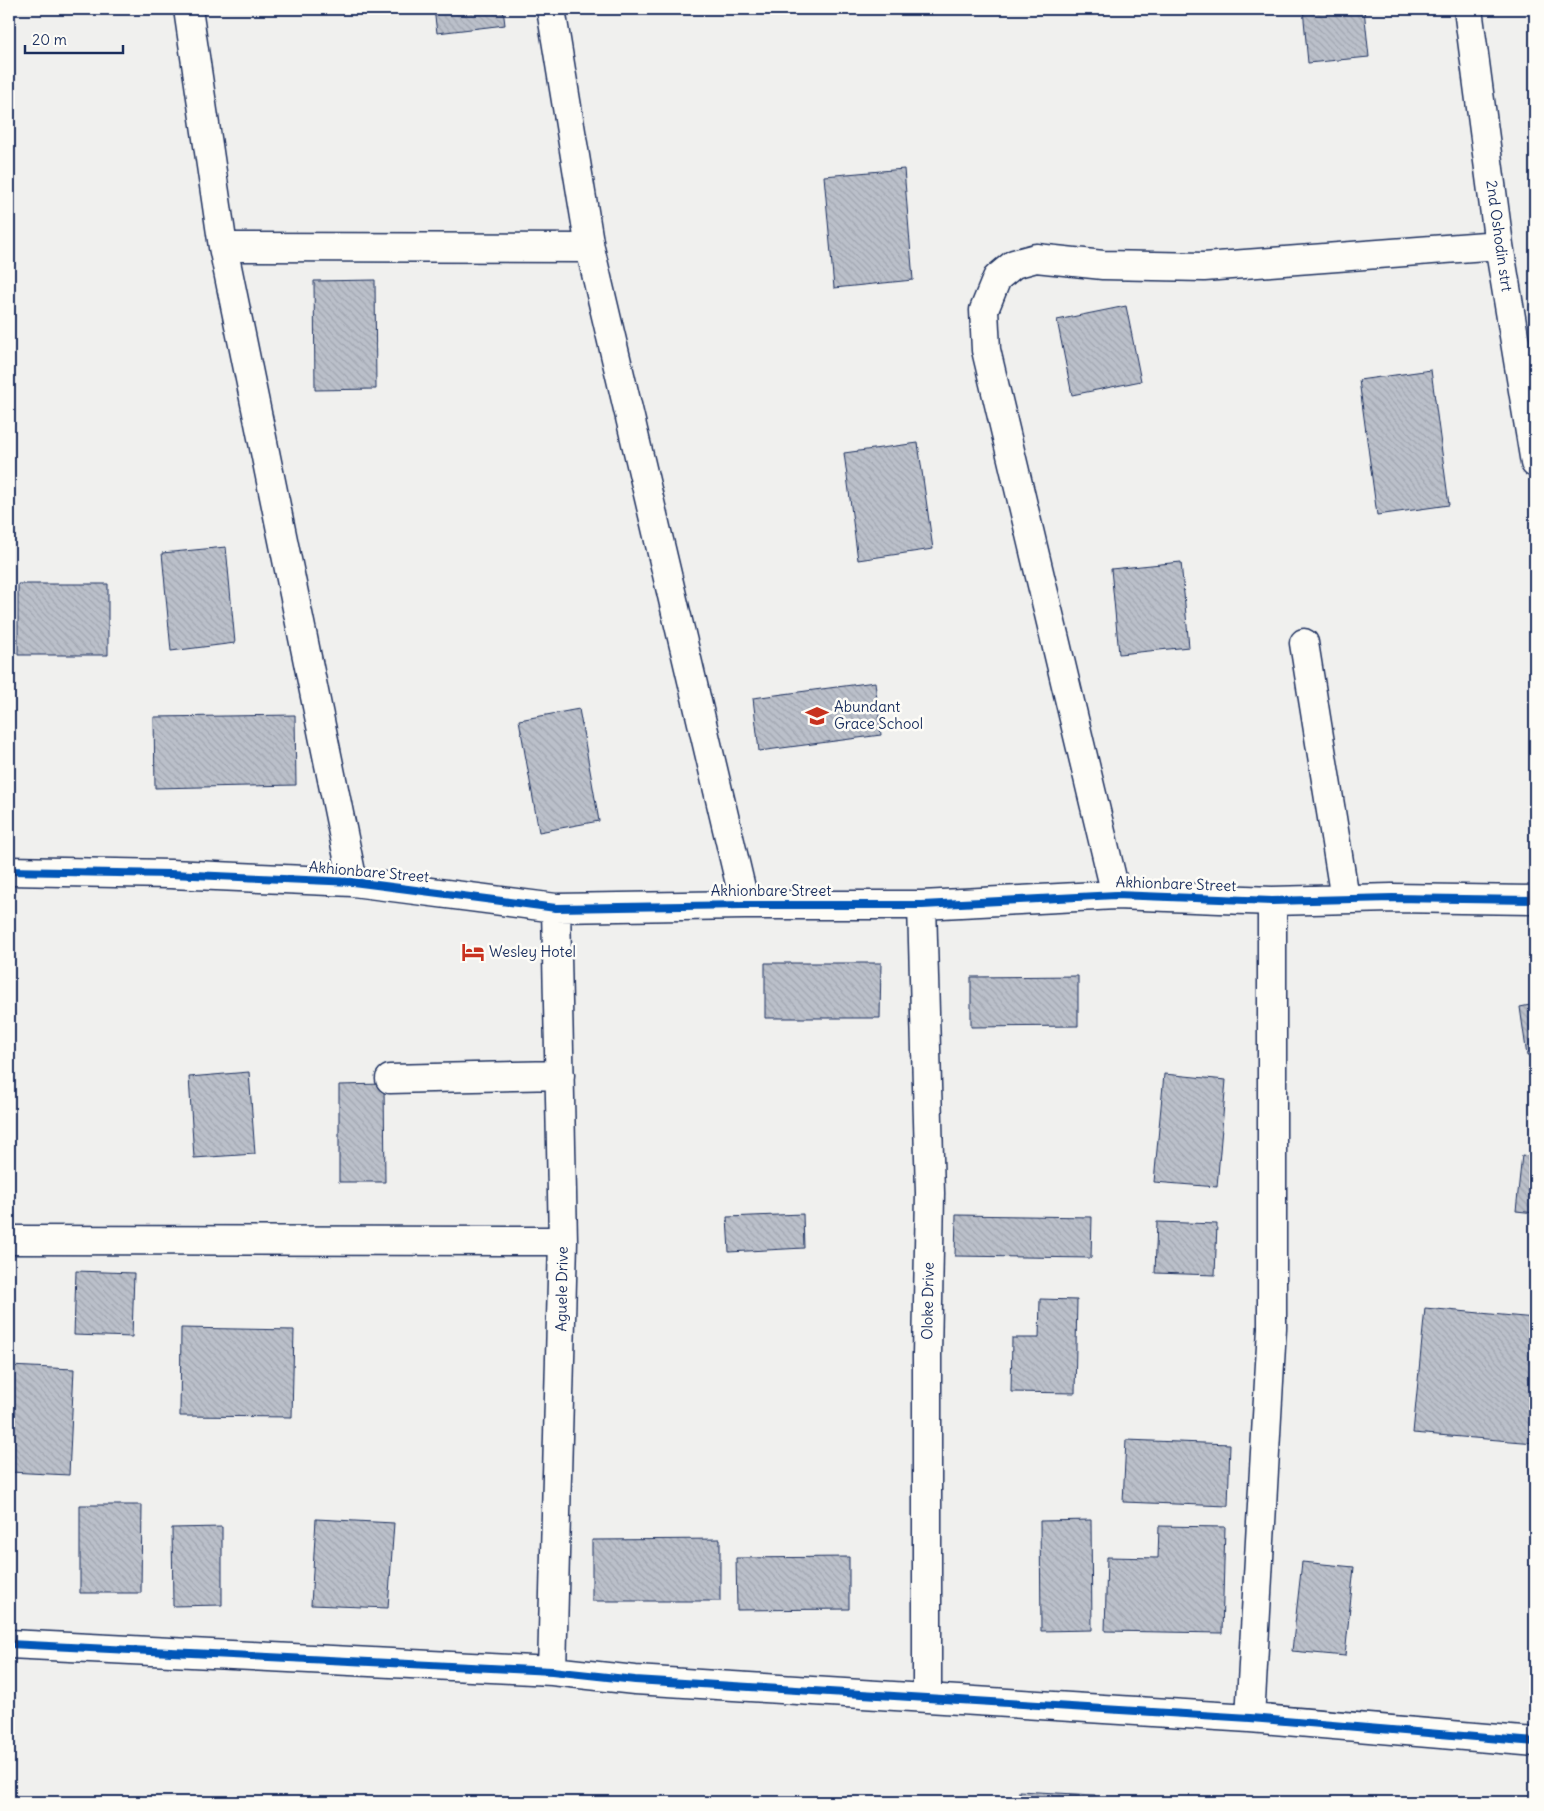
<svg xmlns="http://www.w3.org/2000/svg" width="1544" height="1811" viewBox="0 0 1544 1811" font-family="Delius,sans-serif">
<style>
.building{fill:url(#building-back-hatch);stroke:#1b2f5e}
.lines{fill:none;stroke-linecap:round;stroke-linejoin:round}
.minor-casing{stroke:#1b2f5e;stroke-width:31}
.minor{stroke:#fdfcf7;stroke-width:28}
.cycleway-casing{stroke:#fdfcf7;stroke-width:11}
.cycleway{stroke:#0057b8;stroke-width:8}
.labels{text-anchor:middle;stroke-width:5;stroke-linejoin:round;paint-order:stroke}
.street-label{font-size:15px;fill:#1b2f5e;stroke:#fdfcf7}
.poi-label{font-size:15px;fill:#1b2f5e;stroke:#fdfcf7;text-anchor:start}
</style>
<defs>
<pattern id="building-back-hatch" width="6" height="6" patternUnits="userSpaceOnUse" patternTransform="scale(1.25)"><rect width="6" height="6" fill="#bbc0ca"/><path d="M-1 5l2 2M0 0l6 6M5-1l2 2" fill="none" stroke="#a0a5b0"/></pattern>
</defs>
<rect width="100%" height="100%" fill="#f0f0ee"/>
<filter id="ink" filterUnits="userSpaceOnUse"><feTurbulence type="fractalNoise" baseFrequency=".02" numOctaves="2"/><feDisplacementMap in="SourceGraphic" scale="10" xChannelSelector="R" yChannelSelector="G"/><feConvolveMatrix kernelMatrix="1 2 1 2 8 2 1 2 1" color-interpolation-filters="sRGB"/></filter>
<g filter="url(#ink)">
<!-- building -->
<path class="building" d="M434,9H503L505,25L437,33Z
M1303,9H1364L1369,57L1308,63Z
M904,169L913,280L834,288L824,176Z
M375,280L376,389L315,390L314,281Z
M1126,306L1141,381L1072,395L1057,320Z
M1431,370L1449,505L1377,515L1359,380Z
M918,443L933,549L858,560L844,453Z
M226,547L235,643L171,651L162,553Z
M1181,562L1189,647L1119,654L1111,569Z
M18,584H108V655H18Z
M875,682L881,735L759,751L753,698Z
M579,709L599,821L539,832L519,720Z
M295,715L296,785L155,788L154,717Z
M765,963H881L880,1018H765Z
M1078,976V1026L971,1027V977Z
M1535,1004V1055L1527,1056L1520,1007Z
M249,1072L255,1154L194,1158L189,1077Z
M1164,1074L1226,1080L1217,1187L1154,1182Z
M384,1084L385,1182H339V1085Z
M1522,1155L1535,1157V1213L1516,1211Z
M803,1214L804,1248L729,1252L727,1217Z
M956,1215L1092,1217L1091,1258L955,1256Z
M1157,1222L1217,1224L1215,1275L1155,1273Z
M76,1271L134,1273L132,1337L74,1335Z
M1040,1299L1077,1300L1075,1393L1011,1392L1012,1338H1039Z
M1425,1308L1535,1318V1443L1413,1433Z
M181,1328L294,1330L292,1417L180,1416Z
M9,1366L74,1369L69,1475L9,1472Z
M1126,1440L1230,1444L1228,1506L1123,1502Z
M80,1505H142L141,1593H80Z
M316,1519L394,1523L388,1608L311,1605Z
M1091,1520L1092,1630L1041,1631L1040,1521Z
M1159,1526L1225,1527L1222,1633L1105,1631L1107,1557L1158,1558Z
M222,1527V1605L173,1606L172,1528Z
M720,1539V1601H592V1540Z
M849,1557V1609L737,1610L736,1558Z
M1302,1562L1354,1567L1345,1656L1292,1651Z
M1019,1791L1095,1795L1094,1802H1019Z"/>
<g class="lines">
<defs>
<path id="minor" d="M188,9L223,247L353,882
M551,9L590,248L745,905
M1468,9L1499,245L1535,463
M223,247L590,248
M1304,643L1345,899
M9,871L170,874L353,882L556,908L745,905H922L1116,895L1272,901L1392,898L1535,900
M1116,895L986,350L984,310L997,278L1014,264L1036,258L1103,265L1204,267L1499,245
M922,905L930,1193L927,1356V1698
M390,1079L560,1075
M9,1240L563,1241
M9,1644L552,1671L635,1680L1250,1718L1535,1742
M552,1671L563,1241L556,908
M1250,1718L1272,1328V901"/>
</defs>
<!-- minor casing -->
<use href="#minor" class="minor-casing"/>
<!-- minor -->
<use href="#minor" class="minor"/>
<defs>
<path id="cycleway" d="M9,871L170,874L353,882L556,908L745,905H922L1116,895L1272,901L1392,898L1535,900
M9,1644L552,1671L635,1680L1250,1718L1535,1742"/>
</defs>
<!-- cycleway casing -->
<use href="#cycleway" class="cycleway-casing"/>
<!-- cycleway -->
<use href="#cycleway" class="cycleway"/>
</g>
</g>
<!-- icons -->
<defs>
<symbol id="school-bare" viewBox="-9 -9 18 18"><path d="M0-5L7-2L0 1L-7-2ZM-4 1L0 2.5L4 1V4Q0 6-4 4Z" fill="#c8321e" stroke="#fdfcf7" stroke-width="2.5" paint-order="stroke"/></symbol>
<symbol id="hotel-bare" viewBox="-9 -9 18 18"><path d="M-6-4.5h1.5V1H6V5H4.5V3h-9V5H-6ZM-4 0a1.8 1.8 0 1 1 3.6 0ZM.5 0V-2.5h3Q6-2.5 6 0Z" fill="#c8321e" stroke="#fdfcf7" stroke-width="2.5" paint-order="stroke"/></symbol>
</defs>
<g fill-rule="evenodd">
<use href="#school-bare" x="801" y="700" width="32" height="32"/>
<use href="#hotel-bare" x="457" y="936" width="32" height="32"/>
</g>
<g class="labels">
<!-- street labels -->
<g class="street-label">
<text transform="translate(1499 236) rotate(82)" y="5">2nd Oshodin strt</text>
<text transform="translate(369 872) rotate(5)" y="5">Akhionbare Street</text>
<text transform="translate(1176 884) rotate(2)" y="5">Akhionbare Street</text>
<text x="771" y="896">Akhionbare Street</text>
<text transform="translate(562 1289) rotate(-89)" y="5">Aguele Drive</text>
<text transform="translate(928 1301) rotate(-89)" y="5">Oloke Drive</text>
</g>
<!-- poi labels -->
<g class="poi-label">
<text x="834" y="712">Abundant<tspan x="834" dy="17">Grace School</tspan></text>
<text x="489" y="957">Wesley Hotel</text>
</g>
</g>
<!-- margin -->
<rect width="1544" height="1811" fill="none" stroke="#fdfcf7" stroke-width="30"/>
<rect x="15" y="15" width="1514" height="1781" fill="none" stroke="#1b2f5e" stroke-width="2" filter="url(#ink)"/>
<!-- scale -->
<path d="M25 45v8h98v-8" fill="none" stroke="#1b2f5e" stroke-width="2.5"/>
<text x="32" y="45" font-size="15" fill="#1b2f5e" stroke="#fdfcf7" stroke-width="4" paint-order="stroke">20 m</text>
</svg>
